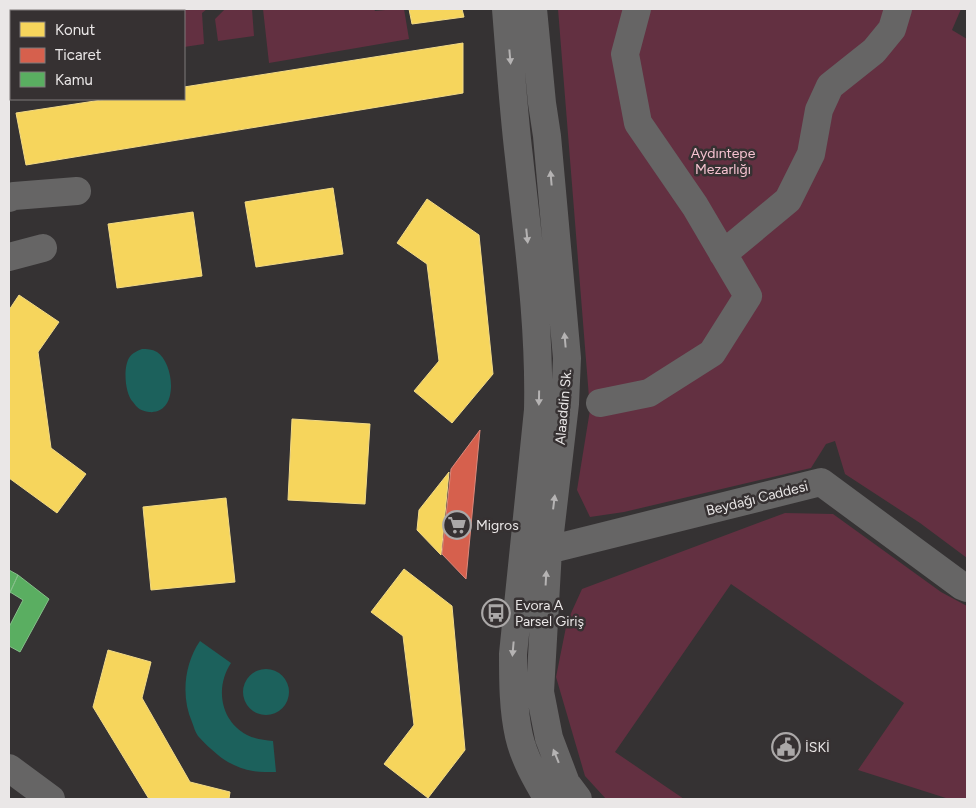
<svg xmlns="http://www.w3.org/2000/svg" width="976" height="808" viewBox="0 0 976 808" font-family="Figtree,sans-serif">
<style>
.green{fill:#633041}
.water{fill:#1c615c}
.homes{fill:#f6d55c;stroke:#f2da86}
.shops{fill:#d6604d;stroke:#dc887b}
.public{fill:#5aae61;stroke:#85bf89}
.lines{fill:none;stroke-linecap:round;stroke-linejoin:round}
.minor{stroke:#666565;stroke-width:28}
.oneway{fill:#b5b3b3}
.labels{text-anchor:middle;stroke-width:5;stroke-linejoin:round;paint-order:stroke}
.park-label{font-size:14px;fill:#f5c2d0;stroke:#363132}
.street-label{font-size:14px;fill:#eae7e7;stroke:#363132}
.poi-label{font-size:14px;fill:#eae7e7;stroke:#363132;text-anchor:start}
</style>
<rect width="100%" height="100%" fill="#353233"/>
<!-- green -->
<path class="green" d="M156,9H207L202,13L204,44L184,47V11H155Z
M225,9H252L254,36L218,41L215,19Z
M263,9H374L375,11L385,10V9H404L409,39L269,63Z
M558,9H961L952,30L967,39V558L920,523L845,474L835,441L826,444L811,468L624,512L590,517L577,490L590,410Z
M785,513L833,514L941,592L967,606V799H949L858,770L904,703L731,584L615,752L684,799H606L585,776L556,677L567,622L582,589Z"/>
<!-- water -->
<path class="water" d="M142,349C147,349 152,349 157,352C175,364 179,415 149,412C141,411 137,408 133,402C125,394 123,368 129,358C132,353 137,351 142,349Z
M200,641L231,663C215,687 220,721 247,735C255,739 264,740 273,741L276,772C268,772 260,772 253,771C241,769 227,763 218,755C211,749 204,743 198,736C195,732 194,727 192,722C181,697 184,664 200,641Z
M243 692a23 23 0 1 1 46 0a23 23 0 1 1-46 0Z"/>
<!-- homes -->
<path class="homes" d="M409,9H462L464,17L412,24Z
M463,43V93L26,165L16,113L108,99H184V87Z
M333,188L343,254L256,267L245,202Z
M427,199L479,235L493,374L452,423L414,391L439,361L427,264L397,243Z
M193,212L202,276L117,288L108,224Z
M19,295L59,322L38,352L51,448L86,474L57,513L9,478V310Z
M292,419L370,424L365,504L288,500Z
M449,472L441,555L417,530L419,510Z
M226,498L235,582L151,590L143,507Z
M404,569L452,606L465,750L428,798L384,764L414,725L403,636L371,612Z
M108,650L151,662L142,698L190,782L230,792L229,799H149L93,707Z"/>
<!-- shops -->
<path class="shops" d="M480,430L466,579L442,554L451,469Z"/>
<!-- public -->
<path class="public" d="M9,570L18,575L9,595Z
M18,575L49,599L20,652L9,646V627L23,600L10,592Z"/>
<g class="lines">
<!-- minor -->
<path class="minor" d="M506,9C510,58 513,107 519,157C528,241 540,325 538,410L513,654C513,681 513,709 519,736C524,758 536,779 548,799
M533,9L542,103L547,136L567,358L565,404L548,550L540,692L549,738L566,783L578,799
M9,198L14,196L77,191
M723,254L788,200L811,154L819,110L830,86L874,51L892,29L898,9
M9,257L43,248
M600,403L649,393L712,353L748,296L695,206L638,123L625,54L637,9
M532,549L548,550L821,482L962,586L967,588
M9,768L51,799"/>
</g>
<!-- one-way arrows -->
<defs><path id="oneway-solid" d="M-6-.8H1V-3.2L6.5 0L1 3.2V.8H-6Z" transform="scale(1.25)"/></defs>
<g class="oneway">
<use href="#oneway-solid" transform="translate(510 57) rotate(85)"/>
<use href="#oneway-solid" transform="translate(551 178) rotate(-95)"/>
<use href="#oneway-solid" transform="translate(527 236) rotate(84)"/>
<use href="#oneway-solid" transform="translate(565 340) rotate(-95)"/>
<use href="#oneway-solid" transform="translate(539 398) rotate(91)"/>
<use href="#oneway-solid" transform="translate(554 502) rotate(-83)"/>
<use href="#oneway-solid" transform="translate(546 578) rotate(-87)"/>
<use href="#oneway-solid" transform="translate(513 649) rotate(95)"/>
<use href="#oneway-solid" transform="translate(556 756) rotate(-112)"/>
</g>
<!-- icons -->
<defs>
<symbol id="supermarket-ring" viewBox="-11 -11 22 22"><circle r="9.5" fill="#363132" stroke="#aba8a8" stroke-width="1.5"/><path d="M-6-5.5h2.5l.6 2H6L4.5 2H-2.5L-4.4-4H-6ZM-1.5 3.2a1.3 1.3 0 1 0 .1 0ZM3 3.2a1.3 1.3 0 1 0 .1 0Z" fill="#aba8a8"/></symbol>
<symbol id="bus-ring" viewBox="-11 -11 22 22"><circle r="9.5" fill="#363132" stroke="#aba8a8" stroke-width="1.5"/><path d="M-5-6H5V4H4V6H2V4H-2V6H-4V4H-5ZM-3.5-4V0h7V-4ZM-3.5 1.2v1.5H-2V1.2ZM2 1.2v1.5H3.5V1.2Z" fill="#aba8a8"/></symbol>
<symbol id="civic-ring" viewBox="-11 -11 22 22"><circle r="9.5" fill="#363132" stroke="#aba8a8" stroke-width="1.5"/><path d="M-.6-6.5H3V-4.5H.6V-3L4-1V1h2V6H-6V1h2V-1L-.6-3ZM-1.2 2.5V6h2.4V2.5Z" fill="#aba8a8"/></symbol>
</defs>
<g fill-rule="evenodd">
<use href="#supermarket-ring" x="441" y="509" width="32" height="32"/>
<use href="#bus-ring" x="480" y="597" width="32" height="32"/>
<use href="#civic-ring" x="770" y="731" width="32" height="32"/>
</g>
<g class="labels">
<!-- park labels -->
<g class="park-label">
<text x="723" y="158">Aydıntepe<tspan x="723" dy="16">Mezarlığı</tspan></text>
</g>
<!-- street labels -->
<g class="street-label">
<text transform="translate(563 407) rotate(-85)" y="5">Alaaddin Sk.</text>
<text transform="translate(757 498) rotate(-14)" y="5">Beydağı Caddesi</text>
</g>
<!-- poi labels -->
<g class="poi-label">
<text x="476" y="530">Migros</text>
<text x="515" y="610">Evora A<tspan x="515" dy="16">Parsel Giriş</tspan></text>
<text x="805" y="752">İSKİ</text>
</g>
</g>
<!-- border -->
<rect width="976" height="808" fill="none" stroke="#eae7e7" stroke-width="20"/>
<!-- legend -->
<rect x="10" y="10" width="175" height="90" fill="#363132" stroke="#7e7a7a"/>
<rect x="20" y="22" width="25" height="15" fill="#f6d55c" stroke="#7e7a7a"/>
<text x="55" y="35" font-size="15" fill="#eae7e7">Konut</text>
<rect x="20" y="48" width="25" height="15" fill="#d6604d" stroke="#7e7a7a"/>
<text x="55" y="60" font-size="15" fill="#eae7e7">Ticaret</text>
<rect x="20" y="72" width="25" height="15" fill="#5aae61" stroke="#7e7a7a"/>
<text x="55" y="85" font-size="15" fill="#eae7e7">Kamu</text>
</svg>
